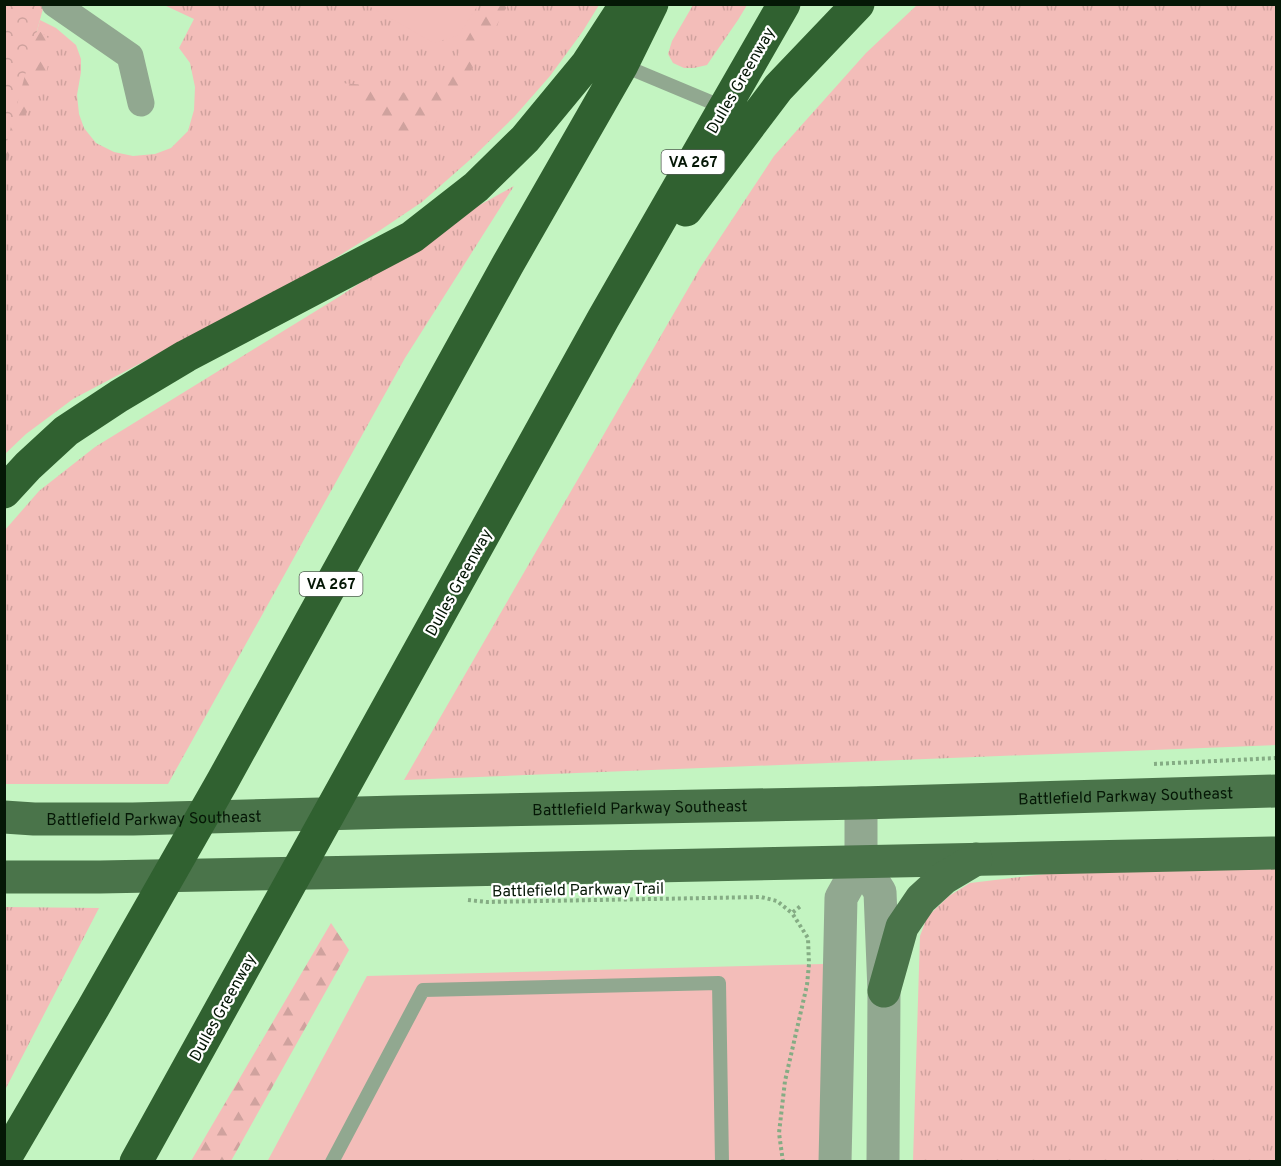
<svg xmlns="http://www.w3.org/2000/svg" width="1281" height="1166" viewBox="0 0 1281 1166" font-family="Overpass,sans-serif">
<style>
.grass{fill:url(#grass-tufts)}
.forest{fill:url(#forest-firs)}
.park{fill:url(#park-crowns)}
.pitch{fill:#f3bdb9}
.lines{fill:none;stroke-linecap:round;stroke-linejoin:round}
.path{stroke:#85ac84;stroke-width:4;stroke-dasharray:3 3;stroke-linecap:butt}
.service{stroke:#91a890;stroke-width:14}
.minor{stroke:#91a890;stroke-width:27}
.tertiary{stroke:#91a890;stroke-width:33}
.primary{stroke:#4a744a;stroke-width:33}
.motorway{stroke:#306130;stroke-width:33}
.labels{text-anchor:middle;stroke-width:4.5;stroke-linejoin:round;paint-order:stroke}
.shield{fill:#fff;stroke:#505d51;stroke-width:1.5}
.shield-label{font-size:15px;font-weight:bold;fill:#051706}
.street-label{font-size:16px;fill:#051706;stroke:#fff}
</style>
<defs>
<pattern id="grass-tufts" width="24" height="20" patternUnits="userSpaceOnUse" patternTransform="scale(1.5)"><rect width="24" height="20" fill="#f3bdb9"/><path d="M3 7l-1-3M5 7V3M7 7l1-3M15 17l-1-3M17 17v-4M19 17l1-3" fill="none" stroke="#cfa29e"/></pattern>
<pattern id="forest-firs" width="22" height="20" patternUnits="userSpaceOnUse" patternTransform="scale(1.5)"><rect width="22" height="20" fill="#f3bdb9"/><path d="M5 1l3.5 6h-7zM16 11l3.5 6h-7z" fill="#cfa29e"/></pattern>
<pattern id="park-crowns" width="20" height="18" patternUnits="userSpaceOnUse" patternTransform="scale(1.5)"><rect width="20" height="18" fill="#f3bdb9"/><path d="M2 6a3 3 0 1 1 6 0M12 15a3 3 0 1 1 6 0" fill="none" stroke="#cfa29e"/></pattern>
</defs>
<rect width="100%" height="100%" fill="#c3f4c1"/>
<!-- grass -->
<path class="grass" d="M164,5H599L583,31L550,76L514,117L472,158L422,202L379,231L311,273L73,399L26,434L5,454V149L40,20L56,28L76,45L81,59V72L77,95L79,114L84,128L96,143L114,152L133,156L155,154L171,148L188,131L194,110L195,87L190,63L179,48L194,19Z
M693,5H747L738,20L707,65L694,68H684L673,63L668,54L672,41Z
M917,5H1276V745L404,780L700,268L774,156L866,53Z
M514,186L405,358L168,784H5V530L39,491L95,447L337,298L478,206Z
M1276,868V1161H913L920,936L927,917L949,896L970,883L1054,873Z
M5,907L99,908L5,1090L4,907Z"/>
<!-- forest -->
<path class="forest" d="M486,5H508C494,29 444,127 422,134C419,136 415,135 412,135C383,136 357,104 340,83L366,85L393,92L417,93L431,89L446,75Z
M29,32H41L48,38L50,56L43,87L33,102L16,130L5,172V84Z
M331,923L349,950L231,1161H191Z"/>
<!-- park -->
<path class="park" d="M5,5H44L5,149Z"/>
<!-- pitch -->
<path class="pitch" d="M367,5H478L459,35L434,43Z
M823,964L821,1161L267,1162L367,976Z"/>
<g class="lines">
<!-- path -->
<path class="path" d="M1154,764L1276,758
M468,900L487,902L761,897L777,901L792,913L802,905
M783,1162L779,1133L785,1081L807,985L809,964L808,938L792,913"/>
<!-- service -->
<path class="service" d="M622,65L725,108
M332,1162L423,990L719,983L722,1162"/>
<!-- minor -->
<path class="minor" d="M55,4L130,56L141,103"/>
<!-- tertiary -->
<path class="tertiary" d="M861,862L880,892L884,991L883,1162
M835,1162L841,898L861,862V803"/>
<!-- primary -->
<g class="primary">
<path id="s1" d="M4,817L34,819H133L396,812L861,803L1276,791"/>
<path d="M4,877H100L365,872L1276,853"/>
<path d="M884,991L902,927L921,899L944,878L976,859"/>
</g>
<!-- motorway -->
<path class="motorway" d="M686,210L778,88L858,4
M4,492L28,466L66,431L119,396L186,356L412,237L476,187L525,139L587,64L626,4
M4,1160L92,1010L222,782L508,264L622,65L652,4
M136,1162L603,319L784,4"/>
</g>
<g class="labels">
<!-- shield labels -->
<g class="shield">
<rect x="661.5" y="150" width="63" height="24" rx="4.5"/>
<rect x="299.5" y="572" width="63" height="24" rx="4.5"/>
</g>
<g class="shield-label">
<text x="693" y="167">VA 267</text>
<text x="331" y="589">VA 267</text>
</g>
<!-- street labels -->
<g class="street-label">
<text transform="translate(740 80) rotate(-60)" y="6">Dulles Greenway</text>
<text transform="translate(458 582) rotate(-61)" y="6">Dulles Greenway</text>
<text dy="6" stroke="none"><textPath href="#s1" startOffset="1122">Battlefield Parkway Southeast</textPath></text>
<text dy="6" stroke="none"><textPath href="#s1" startOffset="636">Battlefield Parkway Southeast</textPath></text>
<text dy="6" stroke="none"><textPath href="#s1" startOffset="150">Battlefield Parkway Southeast</textPath></text>
<text transform="translate(578 889) rotate(-1)" y="6">Battlefield Parkway Trail</text>
<text transform="translate(222 1007) rotate(-61)" y="6">Dulles Greenway</text>
</g>
</g>
<!-- border -->
<rect width="1281" height="1166" fill="none" stroke="#051706" stroke-width="12"/>
</svg>
